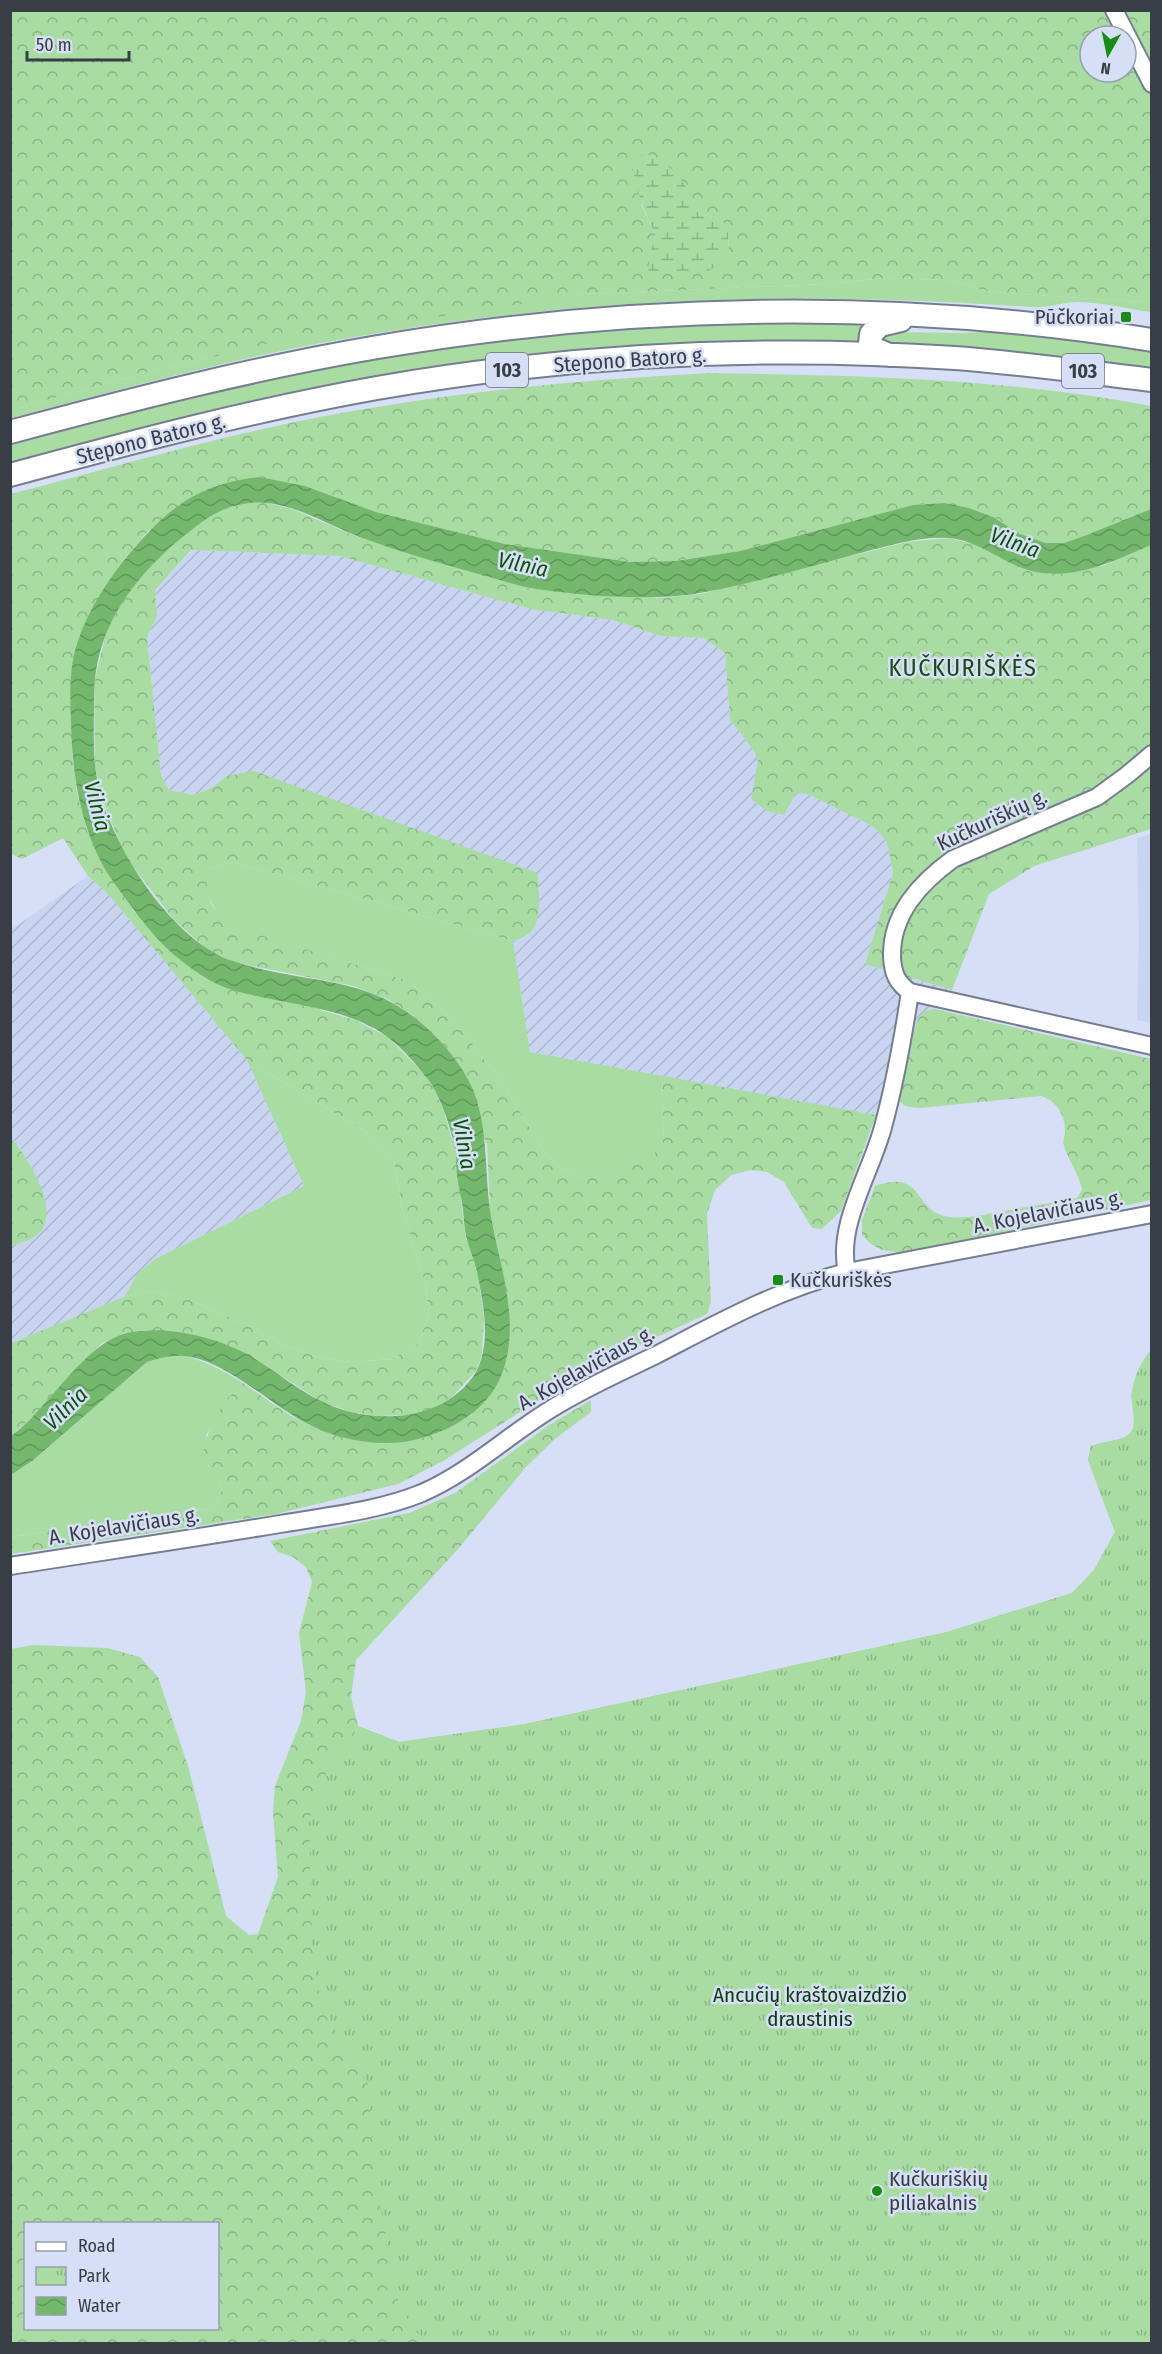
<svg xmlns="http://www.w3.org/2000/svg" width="1162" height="2354" viewBox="0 0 1162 2354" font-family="'Fira Sans Condensed',sans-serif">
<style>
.built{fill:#c8d4f0}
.industrial{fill:url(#industrial-furrows)}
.grass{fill:#a8dca2}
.forest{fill:url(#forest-crowns);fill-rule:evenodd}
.wetland{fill:url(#wetland-marsh)}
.park{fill:url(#park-tufts)}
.water{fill:url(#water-waves)}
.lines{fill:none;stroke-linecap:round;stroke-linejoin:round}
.minor-casing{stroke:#757d90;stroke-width:20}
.major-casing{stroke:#757d90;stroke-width:26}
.minor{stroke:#fff;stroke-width:16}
.major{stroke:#fff;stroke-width:22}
.poi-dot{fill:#198c13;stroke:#d6dff5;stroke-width:2}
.labels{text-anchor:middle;stroke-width:5;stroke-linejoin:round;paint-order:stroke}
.shield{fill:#d6dff5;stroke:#686e7a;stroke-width:1.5}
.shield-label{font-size:20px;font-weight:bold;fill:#393d45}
.poi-label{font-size:21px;fill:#393d45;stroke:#d6dff5;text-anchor:start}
.street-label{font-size:21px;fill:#393d45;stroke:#d6dff5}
.park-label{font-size:21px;fill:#0e3d0b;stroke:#d6dff5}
.water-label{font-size:22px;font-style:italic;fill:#095207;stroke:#d6dff5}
.quarter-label{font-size:24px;letter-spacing:1.5px;fill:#194b15;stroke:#d6dff5}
</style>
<defs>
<pattern id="industrial-furrows" width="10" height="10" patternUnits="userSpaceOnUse" patternTransform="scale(1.5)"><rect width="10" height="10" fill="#c8d4f0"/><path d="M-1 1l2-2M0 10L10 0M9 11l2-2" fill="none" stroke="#adb7cf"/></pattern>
<pattern id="forest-crowns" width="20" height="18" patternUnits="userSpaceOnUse" patternTransform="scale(1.5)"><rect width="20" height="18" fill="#a8dca2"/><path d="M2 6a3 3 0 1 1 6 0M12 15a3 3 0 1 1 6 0" fill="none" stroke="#8ab486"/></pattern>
<pattern id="wetland-marsh" width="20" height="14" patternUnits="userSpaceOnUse" patternTransform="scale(1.5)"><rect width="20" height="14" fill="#a8dca2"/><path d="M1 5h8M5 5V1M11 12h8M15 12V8" fill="none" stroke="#8ab486"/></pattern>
<pattern id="park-tufts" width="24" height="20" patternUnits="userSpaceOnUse" patternTransform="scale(1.5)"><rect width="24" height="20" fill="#a8dca2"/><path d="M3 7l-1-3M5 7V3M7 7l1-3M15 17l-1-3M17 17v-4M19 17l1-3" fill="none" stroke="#8ab486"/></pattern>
<pattern id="water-waves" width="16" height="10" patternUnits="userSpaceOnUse" patternTransform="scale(1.5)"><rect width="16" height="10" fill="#74b86e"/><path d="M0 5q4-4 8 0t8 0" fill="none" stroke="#60975c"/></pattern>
</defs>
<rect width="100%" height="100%" fill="#d6dff5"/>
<!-- built -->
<path class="built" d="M1151,834V1023L1137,1020L1139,938L1137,838Z"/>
<!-- industrial -->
<path class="industrial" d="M192,550L340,556L531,609L613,620L661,636L704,638L725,653L730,719L754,751L758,760L751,799L796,793L808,794L874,827L887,842L893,873L865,964L952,990L935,1009L924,1011L890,1118L530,1052L513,941L523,939L534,928L227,776L213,787L194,795L169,790L161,775L147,637L157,616L155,590Z
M88,876L108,894L247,1060L304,1186L155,1259L137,1274L124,1297L11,1343V1246L24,1242L23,1152L11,1136V930Z"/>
<!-- grass -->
<path class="grass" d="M885,278L947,280L991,292L1143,302L1151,297V312C1127,309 1101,302 1077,302C1065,302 1054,306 1042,307C1033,308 1023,306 1013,306C789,290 565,299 343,339C231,359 121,389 11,418V410L148,372L276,342L347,329L584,294L827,284Z
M684,322L864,323L865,325L863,344L647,349L11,466V440L219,387L467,341Z
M1018,331L1151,347V372L881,344L882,333L886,332L962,333Z
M234,862L513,941L530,1052L663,1076L662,1103L664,1122L663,1142L654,1155L607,1178H584L565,1170L545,1154L504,1085L454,1020L408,981L240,929L218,913L205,893L207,869Z
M247,1060L366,1132L394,1160L402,1208L426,1285L429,1316L418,1344L392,1359L351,1362L317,1357L286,1346L254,1328L190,1300L151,1291L124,1297L137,1274L155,1259L304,1186Z
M181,1355C204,1360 222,1370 243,1383L223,1405L216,1422L206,1435L208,1465C224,1482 228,1491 209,1509L11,1537V1475L32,1461L147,1362L162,1357Z"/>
<!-- forest -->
<path class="forest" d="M11,11H1151L1152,297L1143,302L991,292L947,280L885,278L827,284L584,294L277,342L148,372L11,410ZM1090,36H1126V72H1090ZM684,184L693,205L699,214L720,218L728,231L729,248L652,247L656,236L641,204Z
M710,373C858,376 1006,378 1151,406V509L1084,536L1064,543H1046L1020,534L993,517L969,508L945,503L913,505L740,551L676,561L630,562L505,544L376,512L305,486L260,477L148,531L126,557L100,595L72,753L77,793L87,830L100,860L134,912L321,1010L355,1020L388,1037L430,1080L444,1112L455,1149L465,1234L478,1275L484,1317L482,1355L476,1371L450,1399L428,1410L407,1415L379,1416L355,1413L324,1403L248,1355L229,1346L186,1333L146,1330L122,1334L101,1344L39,1411L11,1436V1343L124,1297L151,1291L190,1300L254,1328L286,1346L317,1357L351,1362L392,1359L418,1344L429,1316L426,1285L402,1208L394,1160L366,1132L247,1060L108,894L88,876L63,838L22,859L11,854V494C110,468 209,439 310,419C442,393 575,380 710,373Z
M245,503H268L292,509L358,537L430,560L528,588L658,598L700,594L907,542L949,538L977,545L1024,569L1103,566L1151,545V829L1034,866L989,894L952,990L865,964L893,873L887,842L874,827L808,794L796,793L784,815L767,811L751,799L758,760L754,751L730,719L725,653L704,638L661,636L613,620L531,609L340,556L191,550L155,590L157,616L147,637L161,775L169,790L194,795L213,787L227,776L254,771L538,873C538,899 547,934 513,941L234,862L207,869C205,906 212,909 241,929L408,981L454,1020L504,1085L545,1154L565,1170L584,1178H607L654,1154L663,1142L664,1122L662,1103L663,1076L876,1115L841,1211L822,1229L812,1228L784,1182L767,1172L751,1170L731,1175L715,1190L707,1214L711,1302L707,1314L588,1369L443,1461L398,1484L276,1514L11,1554V1537L209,1509C240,1480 205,1477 204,1450C203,1442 219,1410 224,1403C229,1396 237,1390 243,1383C264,1397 286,1415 309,1425C344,1441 385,1448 422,1438C439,1434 456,1423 472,1415L502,1269L490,1210L487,1144L439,1040L412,1015L389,1000L354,986L237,963L208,950L174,920L125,856L100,793L95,765L94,683L107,629L125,597L152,563L209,514Z
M935,1009L1151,1059V1200L909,1252C887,1252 877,1252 862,1235V1220L875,1186C923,1169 914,1209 944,1216C962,1220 982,1215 999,1212C1025,1207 1051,1203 1077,1198L1082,1190C1079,1174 1069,1161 1064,1146C1062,1141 1065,1137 1065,1132C1065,1115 1057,1101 1041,1096L920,1108C908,1107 902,1107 896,1096L917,1021L924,1011Z
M11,1136C26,1157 61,1207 40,1232C33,1240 20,1243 11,1246Z
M1151,1350V2343L11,2344V1649L33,1645L107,1648L140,1657L158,1677L188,1766L226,1916L249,1935L258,1934L278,1877L273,1813L275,1786L301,1721L306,1692L299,1633L312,1582L306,1567L293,1557L278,1552L270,1541L409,1513L455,1493L549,1425L591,1400V1412L556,1438L526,1467L459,1548L356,1660L351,1697L358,1726L399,1742L525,1724L947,1632L1072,1593L1094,1570L1115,1532L1088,1460L1091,1446C1101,1442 1114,1441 1123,1438C1143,1430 1129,1405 1132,1391C1135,1374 1141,1363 1151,1350ZM26,2224H218V2328H26Z"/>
<!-- wetland -->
<path class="wetland" d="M647,154C663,161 675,169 684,184C690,193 692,204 699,214L721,218L728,231L729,248L718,265L707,272L654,274L648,270L652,247L656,236C644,210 633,186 632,157Z"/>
<!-- park -->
<path class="park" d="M1151,1350V2343H427L411,2326L395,2293L388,2260L385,2226L375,2186L368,2084L334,2028L317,1987L312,1944L309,1822L328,1768L358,1726L399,1742L525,1724L947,1632L1072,1593L1094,1570L1115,1532L1088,1460L1091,1446C1101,1442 1114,1441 1123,1438C1143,1430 1129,1405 1132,1391C1135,1374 1141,1363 1151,1350Z"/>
<!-- water -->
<path class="water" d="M260,477L305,486L376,512L505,544L630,562L676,561L740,551L913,505L945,503L969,508L993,517L1020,534L1046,543H1064L1084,536L1151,509V545C1110,563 1065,585 1019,567C996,557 976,541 950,538C921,536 891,545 864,552C811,566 759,582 705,592C657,602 580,596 530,588C514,585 498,579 482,575C442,564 401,552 362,538C325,524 284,496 243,504C215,509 200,523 179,540C129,582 93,633 94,701C94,730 92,760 99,788C113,848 172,941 233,961C312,988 374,970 439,1040C453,1055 467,1074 474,1092C489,1133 484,1174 491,1216C500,1268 522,1325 501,1376C488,1408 456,1428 425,1437C387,1450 338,1441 304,1422C269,1403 223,1359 184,1356C171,1355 159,1358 147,1362L32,1461L11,1475V1436C48,1410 84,1343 127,1333C165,1325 211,1336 245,1353C271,1367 293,1387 319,1400C368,1426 444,1424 476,1372C491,1345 484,1306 478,1277C476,1263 469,1250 466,1236C464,1227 464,1218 463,1210C462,1198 458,1187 457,1175C456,1167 457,1158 455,1149C452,1132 446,1115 439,1099C435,1091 432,1083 426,1077C416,1064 403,1049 390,1039C350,1006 281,1005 233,990C211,984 190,968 173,954C154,937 137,915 122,894C114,882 105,871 99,858C78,815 72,768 71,722C70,697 69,668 77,644C88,609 111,575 135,547C172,504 203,483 260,477Z"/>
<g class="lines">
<defs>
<path id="minor" d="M1114,10L1152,84
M1152,754L1127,775L1097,797L953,859C920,883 891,914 892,957C893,974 897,983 910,992L1152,1046
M847,1272C836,1225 871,1173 883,1127C895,1083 903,1038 910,992
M10,1566C100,1552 190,1539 280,1524C327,1516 378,1511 422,1493C470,1472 507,1436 551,1409C584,1388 621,1372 656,1355C718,1323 779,1289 847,1272L1152,1214"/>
<path id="major" d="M889,355L875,349L870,344L871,334L880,325L901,320
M10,432C130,400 250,369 372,348C628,304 894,298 1152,340
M10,475C132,442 253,410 377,388C567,355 763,345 955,358C1021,363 1086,372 1152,380"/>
</defs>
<!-- minor casing -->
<use href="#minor" class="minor-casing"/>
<!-- major casing -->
<use href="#major" class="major-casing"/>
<!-- minor -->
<use href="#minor" class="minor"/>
<!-- major -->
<use href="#major" class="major"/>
</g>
<!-- markers -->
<g class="poi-dot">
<rect x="1120" y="311" width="12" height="12" rx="3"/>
<rect x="772" y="1274" width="12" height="12" rx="3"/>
<circle cx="877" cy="2191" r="6"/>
</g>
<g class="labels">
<!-- shield labels -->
<g class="shield">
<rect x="486" y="353" width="42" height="34" rx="4.5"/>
<rect x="1062" y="354" width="42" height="34" rx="4.5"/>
</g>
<g class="shield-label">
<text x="507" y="377">103</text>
<text x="1083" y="378">103</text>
</g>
<!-- poi labels -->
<g class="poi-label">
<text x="1114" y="324" text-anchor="end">Pūčkoriai</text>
<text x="790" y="1287">Kučkuriškės</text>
<text x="889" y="2186">Kučkuriškių<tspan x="889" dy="24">piliakalnis</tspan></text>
</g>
<!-- street labels -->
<g class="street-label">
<text transform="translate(630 360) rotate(-4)" y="7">Stepono Batoro g.</text>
<text transform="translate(151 439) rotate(-14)" y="7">Stepono Batoro g.</text>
<text transform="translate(992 820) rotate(-25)" y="7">Kučkuriškių g.</text>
<text transform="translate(1048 1212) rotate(-11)" y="7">A. Kojelavičiaus g.</text>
<text transform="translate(586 1368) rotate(-29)" y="7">A. Kojelavičiaus g.</text>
<text transform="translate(124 1526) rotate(-9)" y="7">A. Kojelavičiaus g.</text>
</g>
<!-- park labels -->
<g class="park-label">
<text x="810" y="2002">Ancučių kraštovaizdžio<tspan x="810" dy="24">draustinis</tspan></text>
</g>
<!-- water labels -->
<g class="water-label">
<text transform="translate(1015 542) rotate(20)" y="8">Vilnia</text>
<text transform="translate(523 564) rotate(12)" y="8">Vilnia</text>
<text transform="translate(98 806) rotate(76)" y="8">Vilnia</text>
<text transform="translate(465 1144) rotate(80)" y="8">Vilnia</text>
<text transform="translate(65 1408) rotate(-44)" y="8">Vilnia</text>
</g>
<!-- quarter labels -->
<g class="quarter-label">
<text x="963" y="676">KUČKURIŠKĖS</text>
</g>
</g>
<!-- border -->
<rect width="1162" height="2354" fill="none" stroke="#393d45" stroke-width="24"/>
<!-- legend -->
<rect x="24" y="2222" width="195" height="108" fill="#d6dff5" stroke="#979eaf" stroke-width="1.5"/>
<rect x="36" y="2242" width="30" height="9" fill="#ffffff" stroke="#979eaf" stroke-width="1.5"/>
<text x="78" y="2252" font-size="18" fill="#393d45">Road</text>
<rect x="36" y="2267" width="30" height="18" fill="url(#park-tufts)" stroke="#979eaf" stroke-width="1.5"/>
<text x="78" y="2282" font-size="18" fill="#393d45">Park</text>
<rect x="36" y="2297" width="30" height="18" fill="url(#water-waves)" stroke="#979eaf" stroke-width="1.5"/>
<text x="78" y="2312" font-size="18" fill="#393d45">Water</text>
<!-- north arrow -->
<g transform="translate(1108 54) rotate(189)"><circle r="28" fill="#d6dff5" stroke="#979eaf" stroke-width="1.5"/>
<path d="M0-4.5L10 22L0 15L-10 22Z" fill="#198c13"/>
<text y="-9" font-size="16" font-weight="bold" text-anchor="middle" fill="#393d45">N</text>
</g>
<!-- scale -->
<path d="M27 51v9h102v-9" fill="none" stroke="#393d45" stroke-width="3"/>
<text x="36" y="51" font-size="18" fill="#393d45" stroke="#d6dff5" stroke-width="4.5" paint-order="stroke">50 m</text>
</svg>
